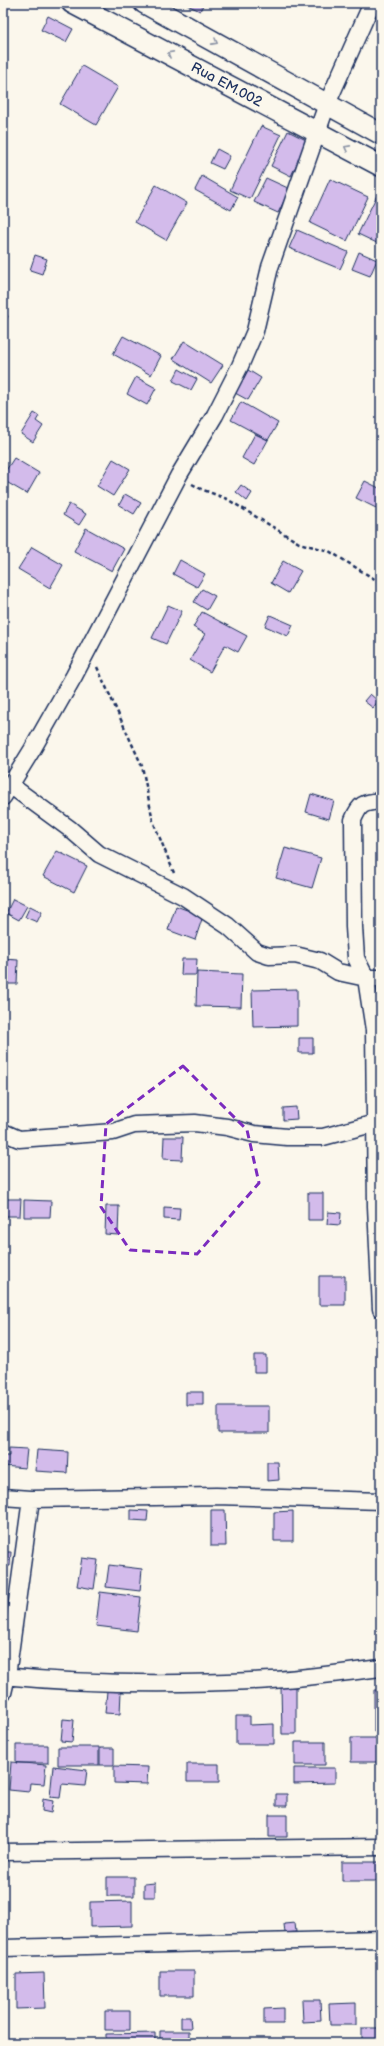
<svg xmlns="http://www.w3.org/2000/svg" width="384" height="2046" viewBox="0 0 384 2046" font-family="'Balsamiq Sans',sans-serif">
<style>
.building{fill:#d3bbeb;stroke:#1b2f5e}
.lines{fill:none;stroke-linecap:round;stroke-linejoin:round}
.minor-casing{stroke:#1b2f5e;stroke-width:19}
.tertiary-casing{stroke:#1b2f5e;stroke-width:23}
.path{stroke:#1b2f5e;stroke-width:2.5;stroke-dasharray:4 3;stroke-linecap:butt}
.minor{stroke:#fbf7ec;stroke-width:16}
.tertiary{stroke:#fbf7ec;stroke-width:20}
.oneway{stroke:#8b93a5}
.marked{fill:none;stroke:#7b2cbf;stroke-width:3;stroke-dasharray:8 5;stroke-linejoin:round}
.labels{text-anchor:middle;stroke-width:3;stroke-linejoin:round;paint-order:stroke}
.street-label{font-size:14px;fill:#1b2f5e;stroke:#fbf7ec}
</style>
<rect width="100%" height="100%" fill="#fbf7ec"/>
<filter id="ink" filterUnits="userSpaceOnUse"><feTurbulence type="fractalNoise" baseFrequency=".025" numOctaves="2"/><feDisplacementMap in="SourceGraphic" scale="8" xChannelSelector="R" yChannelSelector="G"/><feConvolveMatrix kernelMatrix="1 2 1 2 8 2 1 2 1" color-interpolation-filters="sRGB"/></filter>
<g filter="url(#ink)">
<!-- building -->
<path class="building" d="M183,3H204L200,11Z
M48,16L73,29L66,42L41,30Z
M82,66L118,87L96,125L60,104Z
M261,126L281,135L250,199L230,190Z
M288,131L308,141L291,176L271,166Z
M217,149L230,156L223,169L210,163Z
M202,176L238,197L231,210L195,190Z
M266,178L290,189L278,213L254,202Z
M330,179L368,197L347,241L310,223Z
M156,185L187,203L166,240L135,222Z
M380,189L381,190V245L358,234Z
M297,230L348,252L340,269L289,248Z
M359,252L377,260L370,276L352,269Z
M35,255L47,259L42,274L30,270Z
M3,313L8,316L3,327Z
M123,336L161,356L151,375L113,354Z
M184,341L223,365L211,383L173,359Z
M179,369L197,379L191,390L173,381Z
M248,370L261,378L248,400L235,393Z
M136,377L156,388L147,405L127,394Z
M241,402L278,423L268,440L231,420Z
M34,413L39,416L36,421L43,426L33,442L21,434Z
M255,434L268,440L254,465L242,458Z
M14,458L39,473L27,494L3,480V475Z
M113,459L130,469L113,496L97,486Z
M365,481L381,489L380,510L356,498Z
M241,485L252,493L247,501L236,492Z
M125,494L141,503L134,514L119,505Z
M69,504L86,514L79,525L63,515Z
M86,528L124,549L112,571L74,551Z
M32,547L63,565L50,588L18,569Z
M180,560L205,574L197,587L173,574Z
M283,561L301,571L288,593L271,583Z
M202,589L215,596L207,610L194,602Z
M168,605L182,611L166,644L152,638Z
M202,612L247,636L238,652L225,645L210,672L190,660L205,634L193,627Z
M270,615L293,625L288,636L265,626Z
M370,694L378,701L373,708L364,701Z
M311,794L334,801L329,819L306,812Z
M285,848L321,858L312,888L276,878Z
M57,851L87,866L74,892L43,876Z
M13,899L27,906L19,920L6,913Z
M30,906L42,912L37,922L25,917Z
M176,906L203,916L195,940L168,930Z
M3,959L18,960L17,984H3Z
M182,959H197L196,975H181Z
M197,972L242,974L241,1007L196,1006Z
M297,989V1026L253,1027L252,990Z
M299,1038H313V1053H299Z
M296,1107L297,1119L283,1120V1108Z
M164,1137H183L182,1160L163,1159Z
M308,1193H323V1220H308Z
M3,1199H21L20,1216H3Z
M24,1200L51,1201L50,1217H24Z
M106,1206H119L118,1235L105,1234Z
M164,1207L180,1208L179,1220L164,1219Z
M328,1212L341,1213L340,1225L327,1224Z
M319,1276H345V1305H319Z
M254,1355H266V1372H254Z
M186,1392H203V1405H186Z
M218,1406H269V1433H218Z
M9,1448L27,1449L25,1468L3,1466V1456H9Z
M37,1450L68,1452L67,1473L35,1471Z
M267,1462H278L279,1480L267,1481Z
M131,1510L148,1511L147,1521L131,1520Z
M211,1510H225L226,1546H211Z
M293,1511V1541H274V1512Z
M3,1552H11L10,1566H3Z
M82,1558L98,1560L94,1589L77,1586Z
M109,1565L142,1569L140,1591L106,1587Z
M100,1592L141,1597L137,1631L96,1626Z
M281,1687H296V1734H282Z
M374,1690H381V1732H374Z
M107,1691H121L120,1714L105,1713Z
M236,1716H250V1725L274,1724V1744H236Z
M63,1719L74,1720L72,1742L61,1741Z
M351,1738H381V1762H351Z
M295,1742H325V1765H295Z
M16,1745H48V1763H16Z
M58,1747H99V1765H58Z
M100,1748H114V1765H100Z
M11,1762L46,1765L44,1784L30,1783L29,1792L9,1790Z
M187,1764H219V1782H187Z
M53,1766L87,1770L85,1786L62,1784L60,1798L50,1797Z
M114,1766L148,1767L147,1784L114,1783Z
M294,1768H335V1783L294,1784Z
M276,1794H287V1806H276Z
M43,1799L53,1801L51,1813L42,1811Z
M269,1815H287V1837H269Z
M342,1862H381V1881H342Z
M107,1877H134V1896H107Z
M155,1883V1897H144V1884Z
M132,1901V1926L90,1927V1902Z
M295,1923L296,1932L285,1933L284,1924Z
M160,1971H194V1996H160Z
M44,1973L45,2008L16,2009V1974Z
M302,2000H320L321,2021L303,2022Z
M356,2003V2025H330L329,2004Z
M283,2008V2024H264V2009Z
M105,2011H130V2030H105Z
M181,2017H190L191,2028H181Z
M362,2028H381V2043H362Z
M160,2031H189V2043H160Z
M155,2033V2043H106V2034Z"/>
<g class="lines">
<defs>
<path id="minor" d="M10,785L70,829L99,854L183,896L228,926L257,952L269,956L295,955L320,961L338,972L366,978H381
M3,797L32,750L74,676L179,475L215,415L240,366L255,331L270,267L327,104L372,3
M381,801C363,803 360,803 353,820L354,927L356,958L366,978L374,1030L376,1206L381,1309
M3,1132L19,1139L113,1132L134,1125L195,1123L227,1127L254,1134L287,1137H323L376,1123
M3,1497L31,1499L216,1496L381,1501
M3,1676C92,1685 183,1685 272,1680C309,1678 345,1672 381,1668
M3,1693L7,1676L31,1499
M3,1852L381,1847
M3,1948L381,1939"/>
<path id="tertiary" d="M72,3L381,166
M144,3L381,134"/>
</defs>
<!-- minor casing -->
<use href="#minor" class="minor-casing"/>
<!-- tertiary casing -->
<use href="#tertiary" class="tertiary-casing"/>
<!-- path -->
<path class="path" d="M192,484L201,489L227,499L299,543L329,551L381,583
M97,667L142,766L153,821L174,873"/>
<!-- minor -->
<use href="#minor" class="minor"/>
<!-- tertiary -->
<use href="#tertiary" class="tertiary"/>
</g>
<!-- one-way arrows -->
<defs><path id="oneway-chevron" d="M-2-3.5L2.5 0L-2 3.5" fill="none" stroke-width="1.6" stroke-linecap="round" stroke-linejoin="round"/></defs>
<g class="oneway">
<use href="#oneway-chevron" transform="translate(215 42) rotate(29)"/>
<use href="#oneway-chevron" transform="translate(170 54) rotate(-152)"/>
<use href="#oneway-chevron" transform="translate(347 148) rotate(-152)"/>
</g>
</g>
<!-- marked area -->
<path class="marked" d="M183,1066L247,1130L259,1183L197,1254L130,1250L101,1207L106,1124Z"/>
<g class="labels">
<!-- street labels -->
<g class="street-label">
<text transform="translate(227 84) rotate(28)" y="5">Rua EM.002</text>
</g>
</g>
<!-- margin -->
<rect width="384" height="2046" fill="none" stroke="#fbf7ec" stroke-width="16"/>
<rect x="8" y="8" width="368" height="2030" fill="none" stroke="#1b2f5e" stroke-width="1.5" filter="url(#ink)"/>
</svg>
